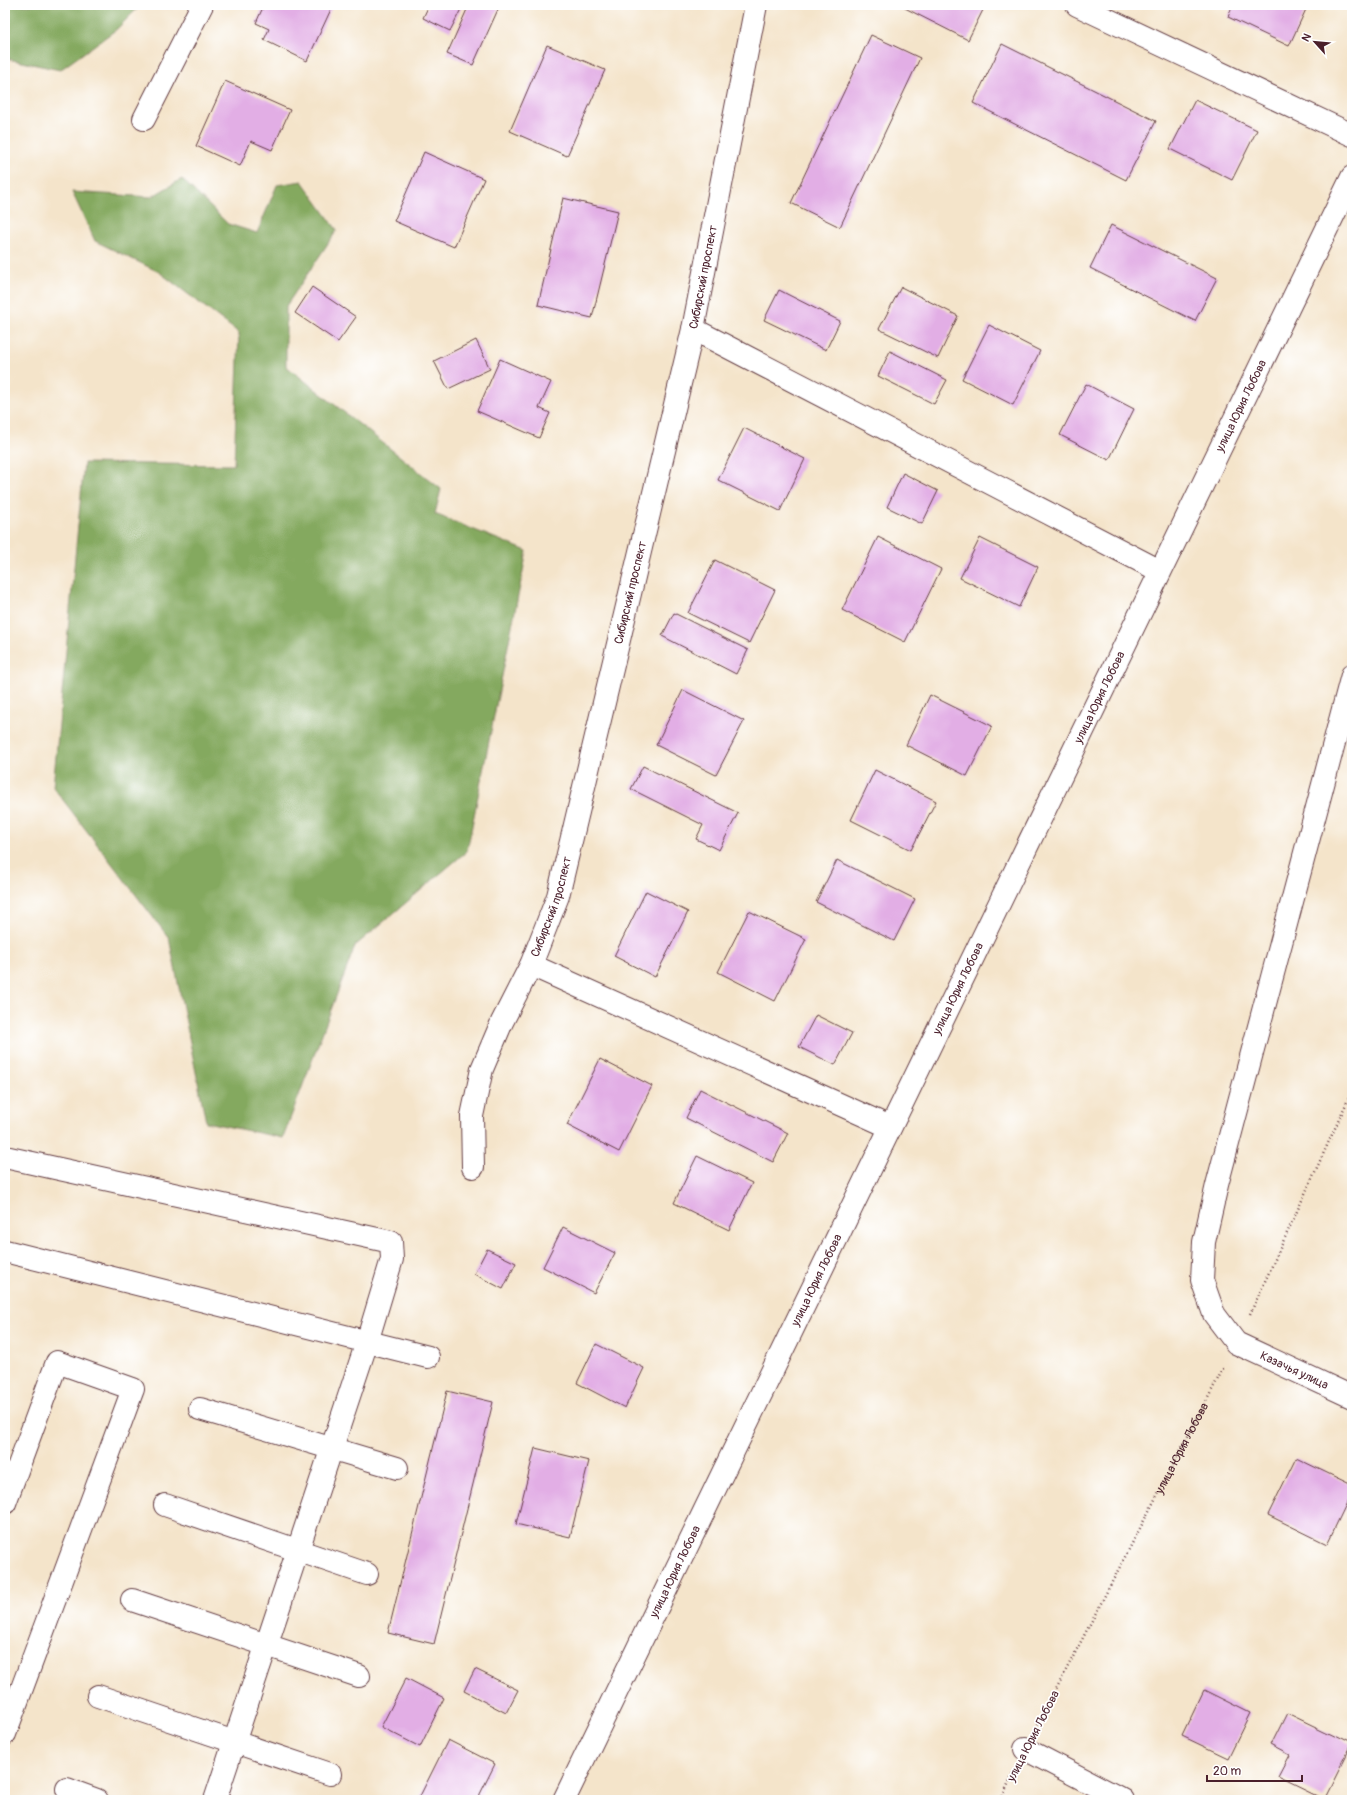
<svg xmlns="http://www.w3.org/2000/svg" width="1357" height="1805" viewBox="0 0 1357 1805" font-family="Pangolin,sans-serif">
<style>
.forest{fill:#84a95e;stroke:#676444}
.building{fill:#e2aee5}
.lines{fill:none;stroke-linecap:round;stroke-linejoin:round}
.minor-casing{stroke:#643d43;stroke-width:24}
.path{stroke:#643d43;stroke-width:2.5;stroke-dasharray:1 3;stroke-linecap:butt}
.minor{stroke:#fff;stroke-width:22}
.labels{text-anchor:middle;stroke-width:3.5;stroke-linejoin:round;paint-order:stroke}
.street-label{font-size:12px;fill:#4a1f2b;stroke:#fff}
</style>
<rect width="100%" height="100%" fill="#fff"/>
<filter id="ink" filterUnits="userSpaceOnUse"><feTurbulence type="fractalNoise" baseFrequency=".025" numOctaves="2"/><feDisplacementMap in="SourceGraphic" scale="8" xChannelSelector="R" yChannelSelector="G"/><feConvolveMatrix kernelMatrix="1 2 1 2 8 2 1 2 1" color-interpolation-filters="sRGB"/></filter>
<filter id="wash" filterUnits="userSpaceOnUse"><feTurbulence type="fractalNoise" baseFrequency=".012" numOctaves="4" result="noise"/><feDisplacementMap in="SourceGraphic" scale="16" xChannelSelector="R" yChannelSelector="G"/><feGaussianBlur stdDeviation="0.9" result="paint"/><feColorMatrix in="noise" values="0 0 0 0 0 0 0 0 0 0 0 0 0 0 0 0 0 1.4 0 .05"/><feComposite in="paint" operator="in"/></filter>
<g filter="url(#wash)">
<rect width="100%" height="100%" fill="#f4e4ca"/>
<!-- forest -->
<path class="forest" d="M141,5L117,29L60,70L8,59L5,34L6,5Z
M182,179L228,224L257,233L277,185L302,181L337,230L286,306V366L441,489L435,514L527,551L467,851L355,946L283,1138L206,1122L169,938L53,787L84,463L234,465L239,333L159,272L95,241L72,192L151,197Z"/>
<g id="blocks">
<!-- building -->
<path class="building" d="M264,5H333L307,61L264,40L269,29L256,23Z
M429,5H463L450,31L423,18Z
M469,5H500L473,65L447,54Z
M904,5H978L984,8L968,40L903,7Z
M1233,5H1308L1289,46L1228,17Z
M871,35L920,58L840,227L791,203Z
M1002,44L1156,121L1126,180L973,103Z
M547,45L605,70L567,156L510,131Z
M225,81L290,110L272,150L251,141L240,166L196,146Z
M1195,100L1257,130L1232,180L1170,149Z
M424,152L484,179L454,247L394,221Z
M563,198L618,211L592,318L538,305Z
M1111,225L1217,278L1195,321L1090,268Z
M312,287L356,317L338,342L295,313Z
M901,287L958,316L938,358L879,329Z
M779,290L840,321L826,350L764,320Z
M989,325L1040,351L1013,405L962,379Z
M476,340L490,369L448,389L434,361Z
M890,351L947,380L934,404L878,376Z
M500,359L551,382L539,408L550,413L539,438L477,411Z
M1086,384L1134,409L1109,460L1060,435Z
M744,428L805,459L780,511L718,480Z
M903,473L938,491L922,524L887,507Z
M878,537L941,569L905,642L842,610Z
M980,538L1038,567L1019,607L960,578Z
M715,560L775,590L749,643L688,613Z
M674,613L748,650L736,674L662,636Z
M683,690L744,721L716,775L656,745Z
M930,695L992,726L967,776L906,745Z
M643,766L738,813L719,850L696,839L703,825L631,789Z
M875,770L936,801L911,850L851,820Z
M837,860L915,899L894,941L816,902Z
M646,891L688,912L655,977L614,956Z
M749,911L806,939L775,1001L718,972Z
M816,1015L852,1033L835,1065L799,1047Z
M600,1059L652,1086L619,1152L567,1125Z
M700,1089L788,1133L773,1162L686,1118Z
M697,1156L752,1183L729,1230L674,1203Z
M563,1227L615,1253L594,1293L543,1267Z
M487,1249L516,1263L503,1289L474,1274Z
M596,1344L644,1368L625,1408L577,1383Z
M447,1391L493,1402L434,1644L388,1633Z
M535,1448L589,1461L570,1537L516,1524Z
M1296,1458L1352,1485V1492L1327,1544L1268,1515Z
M475,1669L518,1690L506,1713L464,1691Z
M406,1678L444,1698L420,1747L381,1727Z
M1204,1690L1250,1713L1228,1758L1182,1736Z
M1287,1713L1351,1744L1324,1798L1279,1776L1290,1755L1271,1745Z
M448,1740L495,1764L477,1800H418Z"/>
</g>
</g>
<g filter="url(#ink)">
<use href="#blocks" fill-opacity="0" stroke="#643d43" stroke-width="1"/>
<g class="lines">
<defs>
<g id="minor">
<path d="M1077,5L1352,135"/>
<path d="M144,119L202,5"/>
<path d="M693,329L1160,571"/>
<path id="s2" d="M1352,675L1217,1185L1204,1242L1202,1280L1214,1314L1236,1343L1352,1397"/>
<path d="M531,965L890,1127"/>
<path d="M5,1157L391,1242L392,1259L367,1342L215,1800"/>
<path id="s3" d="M473,1167L472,1116L482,1069L502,1022L531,965L558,896L693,329L756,5"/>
<path d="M5,1251L428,1357"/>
<path d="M200,1409L397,1468"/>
<path d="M5,1503L57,1362L133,1389L5,1734"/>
<path d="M165,1505L367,1574"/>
<path d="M132,1600L359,1676"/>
<path d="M98,1696L330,1774"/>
<path d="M1025,1749L1123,1800"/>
<path d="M67,1789L97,1800"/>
<path id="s4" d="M564,1800L1352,177"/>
</g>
</defs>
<!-- minor casing -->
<use href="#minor" class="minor-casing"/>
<!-- path -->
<g class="path">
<path d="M1250,1314L1352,1091"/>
<path id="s1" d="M1038,1724L1224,1367"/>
<path d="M1001,1800L1013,1773"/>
</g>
<!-- minor -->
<use href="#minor" class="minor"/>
</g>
</g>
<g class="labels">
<!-- street labels -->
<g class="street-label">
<text dy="4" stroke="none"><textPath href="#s3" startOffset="924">Сибирский проспект</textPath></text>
<text dy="4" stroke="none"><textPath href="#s4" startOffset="1550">улица Юрия Лобова</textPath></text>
<text dy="4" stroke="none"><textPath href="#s3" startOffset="600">Сибирский проспект</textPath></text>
<text dy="4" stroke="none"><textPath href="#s4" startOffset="1226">улица Юрия Лобова</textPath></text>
<text dy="4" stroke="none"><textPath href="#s3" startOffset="276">Сибирский проспект</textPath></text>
<text dy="4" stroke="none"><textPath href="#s4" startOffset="902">улица Юрия Лобова</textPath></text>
<text dy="4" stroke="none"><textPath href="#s4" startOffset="578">улица Юрия Лобова</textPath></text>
<text dy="4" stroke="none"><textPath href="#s2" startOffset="761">Казачья улица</textPath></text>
<text dy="4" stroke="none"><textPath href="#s1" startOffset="311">улица Юрия Лобова</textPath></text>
<text dy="4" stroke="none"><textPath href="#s4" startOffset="254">улица Юрия Лобова</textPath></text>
<text transform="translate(1033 1736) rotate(-63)" y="4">улица Юрия Лобова</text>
</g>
</g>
<!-- margin -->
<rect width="1357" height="1805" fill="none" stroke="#fff" stroke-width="20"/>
<!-- north arrow -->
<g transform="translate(1315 42) rotate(297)" stroke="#ffffff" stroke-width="3" paint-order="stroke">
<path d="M0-3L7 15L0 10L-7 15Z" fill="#4a1f2b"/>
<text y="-6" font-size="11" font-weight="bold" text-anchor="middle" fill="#4a1f2b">N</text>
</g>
<!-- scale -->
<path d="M1207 1775v6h95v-6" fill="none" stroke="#4a1f2b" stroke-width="2"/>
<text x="1213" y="1775" font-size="12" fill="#4a1f2b" stroke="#ffffff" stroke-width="3" paint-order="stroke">20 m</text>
</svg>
